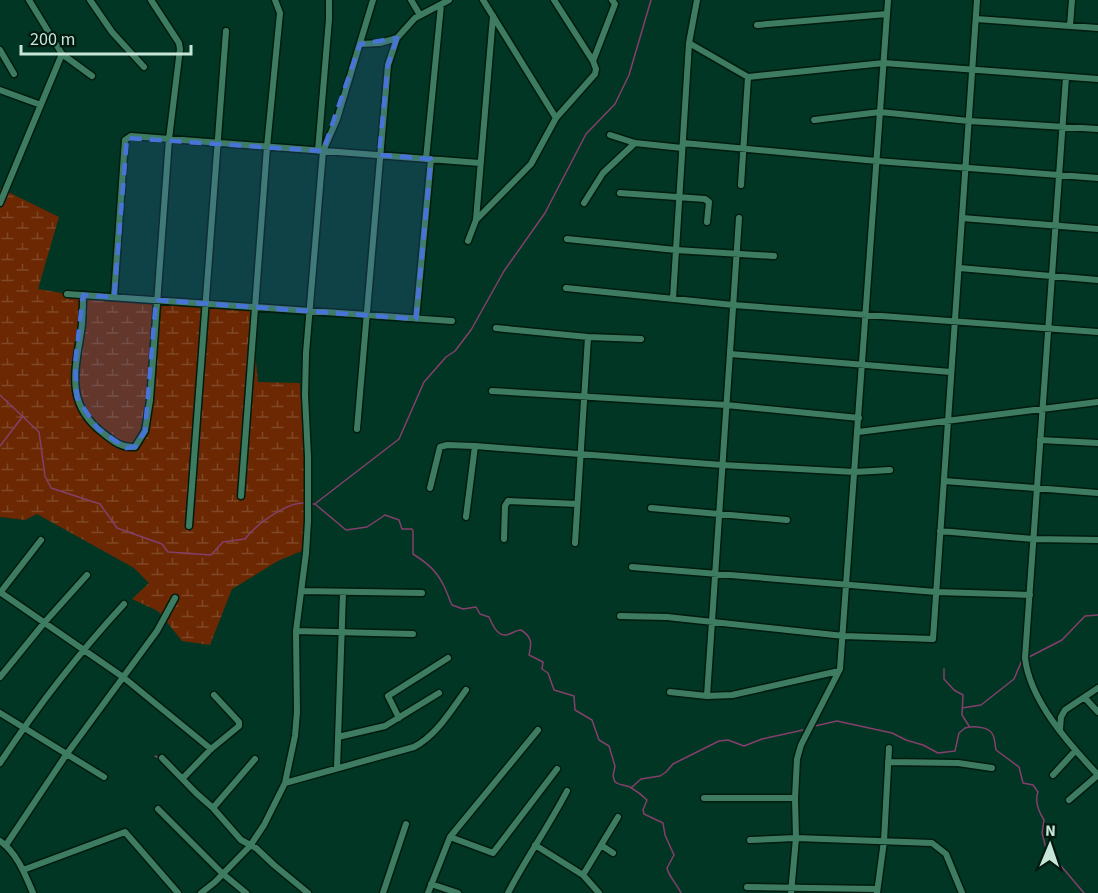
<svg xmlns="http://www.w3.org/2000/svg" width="1098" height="893" viewBox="0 0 1098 893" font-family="'Source Sans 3',sans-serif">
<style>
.wetland{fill:url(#wetland-marsh)}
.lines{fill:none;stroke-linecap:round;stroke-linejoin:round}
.stream{stroke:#853f6b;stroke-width:1.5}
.minor-casing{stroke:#001b0f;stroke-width:9}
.minor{stroke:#3e7c62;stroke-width:6}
.marked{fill:#4874d8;fill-opacity:0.2;stroke:#4874d8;stroke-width:4.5;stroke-dasharray:12 8;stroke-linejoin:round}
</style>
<defs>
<pattern id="wetland-marsh" width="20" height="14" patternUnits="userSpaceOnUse" patternTransform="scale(1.5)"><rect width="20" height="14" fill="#6b2802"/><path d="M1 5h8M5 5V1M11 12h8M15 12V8" fill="none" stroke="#7f4726"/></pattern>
</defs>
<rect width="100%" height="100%" fill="#013624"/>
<!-- wetland -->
<path class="wetland" d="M0,188L59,217L38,289L108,301L251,311L258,382L300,383L306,478L304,550L278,561L232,589L210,645L182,641L158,611L132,599L149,583L134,568L37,514L25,520L0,517Z"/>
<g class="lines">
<!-- stream -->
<path class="stream" d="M0,395L39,432L45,476L51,488L100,504L117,528L162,544L168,552L211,555L223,542L245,539C255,525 287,502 304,503
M0,446L23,416
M316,503L399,439L424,382L446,357L455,351L471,330L504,271L545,213L586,134L615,104L629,75L651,0
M309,504H315L346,530L367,527L385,515L399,520L402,529H412L413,531V554C427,563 436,570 444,586C447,592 449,599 452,605L463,609L476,607L480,614L489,617C492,624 497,636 506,635C512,634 515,630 521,630C532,637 532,643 529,655L543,662L542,669L548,673L554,690L574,696L575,710L592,720L599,740L609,746L615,766L613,776L615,782C619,785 625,785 630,787C635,790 643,796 647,800L643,810L644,814L663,823L665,835L674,855L667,868C669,877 677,884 681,893
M1029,657L1062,640L1085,616L1098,615
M944,669V679L954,690L963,695L962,715L969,726
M962,708L981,705L1014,679L1022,660
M815,726L837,721L892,733L906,740L923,745L938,753L955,751L959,733L965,728C973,726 989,726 993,735C995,739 995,746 996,750L1019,767L1023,783L1033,785L1038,792C1034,802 1039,812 1044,820L1042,833L1048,856L1054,863L1062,867L1084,893
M155,756L160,758
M631,788L641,779L660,776L666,772L673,764L719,741L728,740L744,746L762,739L803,730"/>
<defs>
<path id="minor" d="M29,0L62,54L92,76
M90,0L112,32L144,67
M411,0L420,15
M483,0L556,118
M976,19L1098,28
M757,25L887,14
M1070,26L1072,0
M689,43L748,77L884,63L1098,79
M360,44L380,43L397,38L415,18L449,0
M0,50L14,74
M593,61L615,4L612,0
M1066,77L1025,658C1030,701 1069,744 1098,775
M0,90L41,105
M814,120L880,112L969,121L1098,129
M610,135L635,143L682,148
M683,143L877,161L1098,178
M318,151L329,19V0
M426,159L441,5
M741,185L748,77
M620,193L705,199L709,202L707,222
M0,203L62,54
M584,203L603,173L635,143
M962,218L1098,229
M476,220L531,164L556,118L595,74L596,69L593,61L554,0
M567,239L676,250L774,256
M468,241L476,220L493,16
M959,268L1098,280
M566,288L733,305L1098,332
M67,294L452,321
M83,295C83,307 83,319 81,332C75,371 65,404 103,433C113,441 121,448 135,447L145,431L150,400L169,139L180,49L179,43L151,0
M114,297L125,140L131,136L480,163
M673,298L689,43L697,0
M416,319L431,159
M496,328L588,337L641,339
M730,354L951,372
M492,391L726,405L859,418
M357,429L388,65L397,38
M858,432L1098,402
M1040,440L1098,443
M944,481L1098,493
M430,488L440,447L447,445L475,446
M241,496L267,147L280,13L275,0
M651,508L787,520
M466,517L475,446L722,465L855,472L890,470
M189,526L226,31
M940,531L1033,539L1098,540
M504,539L505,506L508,501L577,504
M575,543L588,337
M632,567L936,592L1030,595
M301,591L422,593
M0,592L123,677L211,749
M0,593L41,540
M620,616L667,617L844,636L933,639L977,0
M296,631L413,634
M0,677L44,623L87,575
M670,692L707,696L732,695L839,671L840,669L888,0
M707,696L739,218
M1085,698L1098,712
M0,713L104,777
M399,718L388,696L448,658
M1060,729L1061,717L1065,710L1098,688
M338,737L385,726L439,693
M162,758L196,793L213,808L241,840L256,848L274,865L308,893
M888,762L958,763L992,768
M0,763C37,707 78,654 124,604
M337,768L343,593
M1053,775L1075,751
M183,778L211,749L239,726V722L214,695
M285,783L414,747C437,735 451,710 466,690
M704,798H795
M1069,800L1098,775
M213,808L255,759
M158,809L223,874L246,893
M450,837L493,853L557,769
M750,840L796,838L932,843L946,854L962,893
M0,841C17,853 25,874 33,893
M6,845L66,755L157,631L175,598
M535,845L583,875L599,893
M601,845L613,853
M23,870L125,832L178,893
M583,875L618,817
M431,884L458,893
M747,887L877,889
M201,893L215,882L250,846L264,825L285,783L295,736L297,712L296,631L306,553L308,521V457L305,395L306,353L323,151L337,119L373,0
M383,893L406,824
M428,893L450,837L538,730
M508,893C526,858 549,826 567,791
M791,893L796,838L795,798L797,759L801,745L839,671
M877,893L884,841L889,748"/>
</defs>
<!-- minor casing -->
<use href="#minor" class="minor-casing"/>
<!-- minor -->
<use href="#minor" class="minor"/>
</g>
<!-- marked area -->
<path class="marked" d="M397,38L388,65L379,155L431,159L416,319L156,300L145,431L135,447L126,448L98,429L77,398L75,363L83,295L114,297L127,138L323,151L360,44Z"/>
<!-- north arrow -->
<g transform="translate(1050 845) rotate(2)" stroke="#011a10" stroke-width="4.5" paint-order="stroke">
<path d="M0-4.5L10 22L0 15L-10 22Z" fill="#c7e6d7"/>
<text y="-9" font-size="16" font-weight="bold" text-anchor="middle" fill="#c7e6d7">N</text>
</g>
<!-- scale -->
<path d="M21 45v9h170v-9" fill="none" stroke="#c7e6d7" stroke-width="3"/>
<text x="30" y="45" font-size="18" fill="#c7e6d7" stroke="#011a10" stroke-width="4.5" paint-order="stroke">200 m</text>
</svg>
